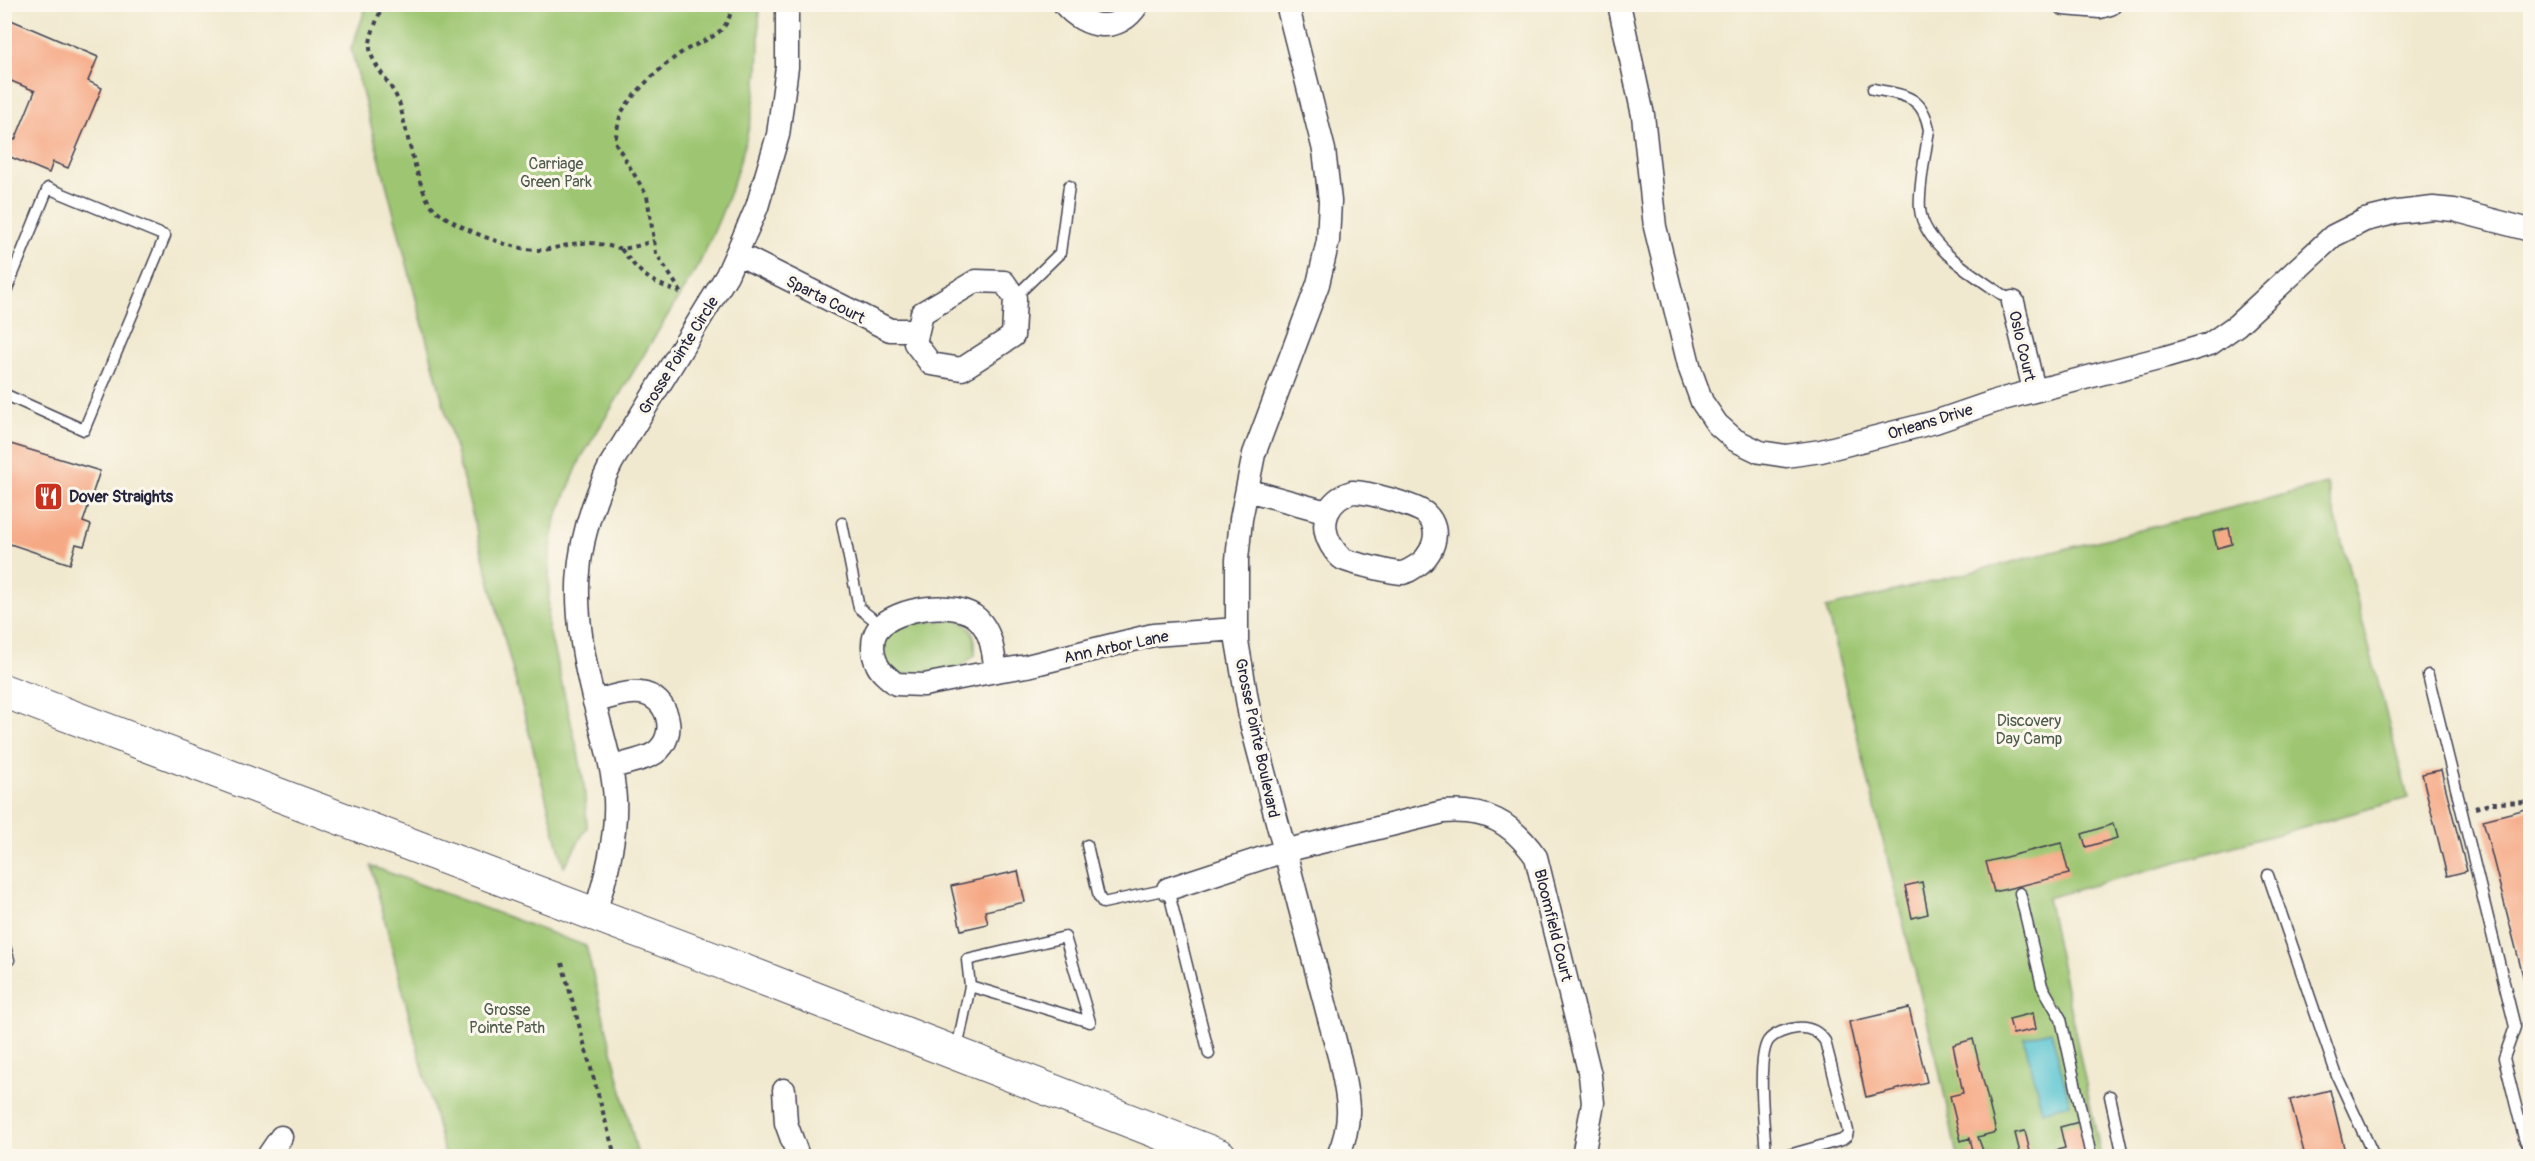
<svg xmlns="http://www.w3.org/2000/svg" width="2535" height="1161" viewBox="0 0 2535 1161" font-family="Pangolin,sans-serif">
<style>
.green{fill:#9ec672;stroke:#607456;stroke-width:1.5}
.water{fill:#5ac5d3;stroke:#3e7487;stroke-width:1.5}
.building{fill:#f6a985}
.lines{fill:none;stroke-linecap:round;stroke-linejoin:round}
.service-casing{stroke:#414051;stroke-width:13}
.minor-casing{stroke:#414051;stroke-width:25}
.primary-casing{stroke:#414051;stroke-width:35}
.path{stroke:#414051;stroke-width:4;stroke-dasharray:4.5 4.5;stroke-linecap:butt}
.service{stroke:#fff;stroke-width:10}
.minor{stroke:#fff;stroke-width:22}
.primary{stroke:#fff;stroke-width:33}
.labels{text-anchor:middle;stroke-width:6;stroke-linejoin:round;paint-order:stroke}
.park-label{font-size:16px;fill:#4d5b4e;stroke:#fbf7ec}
.street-label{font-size:16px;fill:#22223b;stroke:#fbf7ec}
.poi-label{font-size:16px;font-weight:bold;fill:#22223b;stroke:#fbf7ec;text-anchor:start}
</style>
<rect width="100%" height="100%" fill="#fbf7ec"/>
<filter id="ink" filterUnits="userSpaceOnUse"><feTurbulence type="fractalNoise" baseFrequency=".0167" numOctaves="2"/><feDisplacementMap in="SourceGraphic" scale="12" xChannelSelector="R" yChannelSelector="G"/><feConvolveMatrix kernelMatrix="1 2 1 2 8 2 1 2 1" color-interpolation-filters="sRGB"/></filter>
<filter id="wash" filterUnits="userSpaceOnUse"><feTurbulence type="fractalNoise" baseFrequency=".008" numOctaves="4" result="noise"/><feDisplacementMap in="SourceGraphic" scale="24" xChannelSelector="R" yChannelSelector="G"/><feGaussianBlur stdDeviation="1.35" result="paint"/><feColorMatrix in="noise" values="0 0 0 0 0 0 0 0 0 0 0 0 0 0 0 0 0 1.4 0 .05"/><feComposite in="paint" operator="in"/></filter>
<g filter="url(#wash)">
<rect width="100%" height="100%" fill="#f1e9cf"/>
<!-- green -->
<path class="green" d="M367,5H759C759,37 760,70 754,102C745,157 724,213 699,264L581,458L556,518L550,554L548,626L578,752L584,784L587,827L564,867L351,49Z
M2327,484L2408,798L2047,898L2101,1156H1957L1939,1069L1826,608Z
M958,620C975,629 976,637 975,655L961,667L901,675L887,668L883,642C898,619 932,622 958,620Z
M371,866L586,946L638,1156H445Z"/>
<!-- water -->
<path class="water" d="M2051,1031L2070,1104L2042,1111L2024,1038Z"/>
<g id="blocks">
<!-- building -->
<path class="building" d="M4,17L98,57L88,81L102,88L68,168L53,162L49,173L8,156L4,163V136L15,140L35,91L4,78Z
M4,442L100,471L83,522L91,525L84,546L76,544L70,564L4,542Z
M2229,528L2232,544L2217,548L2213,532Z
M2441,770L2467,871L2447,876L2422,774Z
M2530,808V978L2524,980L2483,820Z
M2113,824L2117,838L2086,847L2082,834Z
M2061,843L2069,874L1994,892L1986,862Z
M1018,871L1025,902L985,911L988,924L961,930L951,886Z
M1922,882L1928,914L1912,918L1905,886Z
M1909,1008L1927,1082L1866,1097L1849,1022Z
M2033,1013L2036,1029L2013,1034L2009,1019Z
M1973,1039L1996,1132L1978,1137L1985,1156H1969L1967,1152L1973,1151L1970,1138L1961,1141L1950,1096L1963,1093L1953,1045Z
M2330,1090L2346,1156H2305L2290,1100Z
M2079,1122L2087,1156H2034L2065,1148L2060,1127Z
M2025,1131L2031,1156H2008L2020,1153L2015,1133Z"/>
</g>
</g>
<g filter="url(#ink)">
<use href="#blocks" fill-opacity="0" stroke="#414051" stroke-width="1.5"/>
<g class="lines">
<defs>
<path id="service" d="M1873,89C1904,95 1923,95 1929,130C1926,150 1918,190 1920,209C1923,248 1984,281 2013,302
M1012,294L1021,291L1060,253L1069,186
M4,296L48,188L165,236L84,430L4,394
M842,523L859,608L882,626
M2428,675L2515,1027L2504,1058L2524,1138L2530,1149
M1087,845L1099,897L1103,903L1168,889L1209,1054
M2268,875L2337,1076L2374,1156
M2020,893L2042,986L2061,1019L2091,1156
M4,943L9,960
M957,1049L970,986L967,960L1065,937L1090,1022L970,986
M2110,1096L2123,1156
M1766,1156C1765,1132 1756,1060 1768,1041C1774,1033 1788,1029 1797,1028C1809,1027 1818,1031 1825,1041L1848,1131L1847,1136L1842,1140L1785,1156"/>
<path id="minor" d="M1064,4C1085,29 1119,35 1138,4
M1287,4L1324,150L1330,201L1328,241L1318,284L1254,454L1241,519L1237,560V641L1251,723L1340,1060C1348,1098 1354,1119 1338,1156
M1619,4L1643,115L1655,227L1690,369L1702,402L1717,424L1735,440L1760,452L1786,456L1821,451L1935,422L1999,400L2166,357L2210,344L2237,325L2333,236L2365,220L2398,212L2433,208L2454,210L2530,230
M2064,4L2100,7L2110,4
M738,254L890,330H918
M976,281L1004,282L1015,298L1013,336L962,369L931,364L915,343L922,313Z
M2013,302L2034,390
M1247,490L1327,512
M1352,492C1365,491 1418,506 1426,514C1444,531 1432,558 1413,568C1410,570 1404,573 1401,573C1395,573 1347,562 1343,559C1338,556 1334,550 1331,545C1318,522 1328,500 1352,492Z
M996,671L924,685L896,684C890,679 880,672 877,664C872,654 871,638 878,629C896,607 957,599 978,619C992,633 993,652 996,671L1027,666L1153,635L1237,629
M594,702C608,698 625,691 640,693C669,696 679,736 655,753C645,760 623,763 611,768
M1168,889L1284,851L1443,812C1487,809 1510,821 1536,857L1590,1075L1593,1103L1583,1156
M594,915C606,879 617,838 615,799C613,766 602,733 594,701C571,611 569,547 612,462L727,275L757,207L778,135L787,67V4
M784,1090L786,1123L798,1156
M268,1156L281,1137"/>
<path id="primary" d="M4,691L713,959L1220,1156"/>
</defs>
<!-- service casing -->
<use href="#service" class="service-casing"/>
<!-- minor casing -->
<use href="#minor" class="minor-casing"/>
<!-- primary casing -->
<use href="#primary" class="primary-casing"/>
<!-- path -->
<path class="path" d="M383,4C379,17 369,35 370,48C371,65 394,86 400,105C405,126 419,191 431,205C449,226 511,250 538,250C553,250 568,243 583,243C597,242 606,246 619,248C629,250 644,243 654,241
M621,249C642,276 648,281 680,292
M681,292L656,253L647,196L615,142C617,132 618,118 623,110C637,89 658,70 678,55C702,38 729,39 732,4
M2475,808L2493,803L2530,802
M562,963L615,1156"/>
<!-- service -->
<use href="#service" class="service"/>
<!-- minor -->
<use href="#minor" class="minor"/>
<!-- primary -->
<use href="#primary" class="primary"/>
</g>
</g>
<!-- icons -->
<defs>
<symbol id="restaurant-square" viewBox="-11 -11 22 22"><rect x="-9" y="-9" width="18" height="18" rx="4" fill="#c8321e" stroke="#fbf7ec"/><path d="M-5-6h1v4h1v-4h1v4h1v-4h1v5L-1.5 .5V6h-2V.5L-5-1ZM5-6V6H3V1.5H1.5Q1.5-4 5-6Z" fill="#fff"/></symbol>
</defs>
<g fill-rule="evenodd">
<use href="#restaurant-square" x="32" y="480" width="33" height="33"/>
</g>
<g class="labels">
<!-- park labels -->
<g class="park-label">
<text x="556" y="169">Carriage<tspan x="556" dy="18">Green Park</tspan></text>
<text x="2029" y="726">Discovery<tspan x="2029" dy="18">Day Camp</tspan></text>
<text x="507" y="1015">Grosse<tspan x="507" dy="18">Pointe Path</tspan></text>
</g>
<!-- street labels -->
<g class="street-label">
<text transform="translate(826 299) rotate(27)" y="6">Sparta Court</text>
<text transform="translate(2023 346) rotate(77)" y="6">Oslo Court</text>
<text transform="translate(678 355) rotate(-58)" y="6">Grosse Pointe Circle</text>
<text transform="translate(1930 421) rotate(-17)" y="6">Orleans Drive</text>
<text transform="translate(1116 646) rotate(-12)" y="6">Ann Arbor Lane</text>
<text transform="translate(1258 738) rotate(78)" y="6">Grosse Pointe Boulevard</text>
<text transform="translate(1554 925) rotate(76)" y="6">Bloomfield Court</text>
</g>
<!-- poi labels -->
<g class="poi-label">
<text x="69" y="502">Dover Straights</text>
</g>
</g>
<!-- margin -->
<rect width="2535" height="1161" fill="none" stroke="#fbf7ec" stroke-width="24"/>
</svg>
